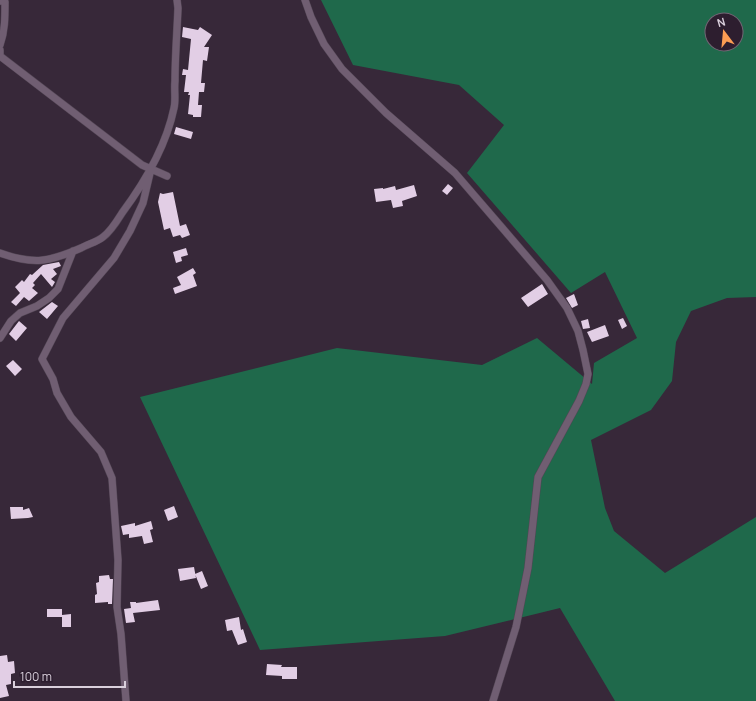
<svg xmlns="http://www.w3.org/2000/svg" width="756" height="701" viewBox="0 0 756 701" font-family="Manrope,sans-serif">
<style>
.forest{fill:#1f694b;fill-rule:evenodd}
.building{fill:#e2cee5}
.lines{fill:none;stroke-linecap:round;stroke-linejoin:round}
.street-casing{stroke:#534655;stroke-width:8}
.street{stroke:#705e72;stroke-width:7}
</style>
<rect width="100%" height="100%" fill="#372839"/>
<!-- forest -->
<path class="forest" d="M321,0H756V297L727,298L691,311L676,342L672,381L651,410L591,440L605,508L614,531L665,573L756,517V701H615L560,608L445,636L260,650L140,397L337,348L482,365L537,338L592,384L594,363L637,338L605,272L571,293L467,173L504,125L459,85L353,65ZM712,20H736V44H712Z"/>
<!-- building -->
<path class="building" d="M183,27L198,30L200,27L212,35L204,47H209L207,61L203,60L201,83H205L204,92H199L198,105H202L201,117H193V115L188,114L190,95H188L189,92H184L186,75H182L183,69L188,70L191,39L182,37Z
M176,127L193,132L191,139L174,134Z
M448,184L453,188L447,195L442,191Z
M414,185L417,196L402,201L403,206L393,208L391,200L376,202L374,189L383,188V189L395,186L396,190Z
M173,192L180,226L186,224L190,235L182,238L180,235L173,237L170,228L164,230L158,202L160,193L163,194Z
M186,248L188,255L181,257L182,261L176,263L173,252Z
M59,262L61,266L53,269L57,274L51,279L55,282L52,287L41,274L33,283L35,285L32,288L38,293L29,301L24,297L16,306L11,302L20,293L15,287L22,280L24,282L30,274L32,275L43,265Z
M193,268L196,273L193,275L197,286L175,294L173,288L181,285L177,277Z
M542,284L548,294L528,307L521,298Z
M574,294L578,305L572,308L566,298Z
M52,302L58,306L47,319L39,312Z
M623,318L627,326L622,329L618,320Z
M588,319L590,328L583,329L581,321Z
M19,321L27,328L16,341L9,334Z
M605,325L609,336L592,342L587,332Z
M13,360L22,369L15,376L6,366Z
M174,506L178,517L168,521L164,510Z
M10,507H23V510L29,508L33,517L28,518L11,519Z
M151,521L153,529L150,530L153,542L144,544L142,536L129,538V534L123,535L121,526L135,523V526Z
M194,567L196,578L180,581L178,569Z
M202,571L208,586L201,589L195,574Z
M109,575L110,579H113L112,604H108V602L95,603V595L97,594L96,583L99,582V576Z
M158,600L160,610L133,613L135,622L126,623L124,609L131,608L130,602H136V603Z
M47,609H62V615L71,614V627H62V617H47Z
M239,617L241,630L243,629L247,642L238,645L232,630L227,631L225,620Z
M7,655L8,662L14,661L15,673L11,674V684L6,685L9,696L0,698V656Z
M267,664L282,665L281,667H297V679H282V676L266,675Z"/>
<g class="lines">
<defs>
<path id="street" d="M305,0L311,17L324,44L342,69L386,113L455,173L547,280L567,308L578,331L583,350L588,374L586,384L579,401L538,477L528,568L516,627L493,701
M0,1L5,2C5,18 5,31 0,45
M0,50V56L142,165L167,176
M0,253C34,265 49,262 81,248C88,244 97,242 103,237C111,231 117,221 122,213C145,182 166,147 174,108C176,100 174,90 175,81C175,57 177,33 178,8L177,0
M0,338L11,321L20,313L37,306L49,298L58,289L73,251
M126,701L121,634L117,607L118,560L112,478L101,452L71,417L57,393L53,379L42,359L63,318L114,258L130,231L143,203L151,169"/>
</defs>
<!-- street casing -->
<use href="#street" class="street-casing"/>
<!-- street -->
<use href="#street" class="street"/>
</g>
<!-- north arrow -->
<g transform="translate(724 32) rotate(344)"><circle r="19" fill="#2d1e2f" stroke="#726574"/>
<path d="M0-3L7 15L0 10L-7 15Z" fill="#fc9d53"/>
<text y="-6" font-size="11" font-weight="bold" text-anchor="middle" fill="#dad0dc">N</text>
</g>
<!-- scale -->
<path d="M14 681v6h111v-6" fill="none" stroke="#dad0dc" stroke-width="2"/>
<text x="20" y="681" font-size="12" fill="#dad0dc" stroke="#2d1e2f" stroke-width="3" paint-order="stroke">100 m</text>
</svg>
